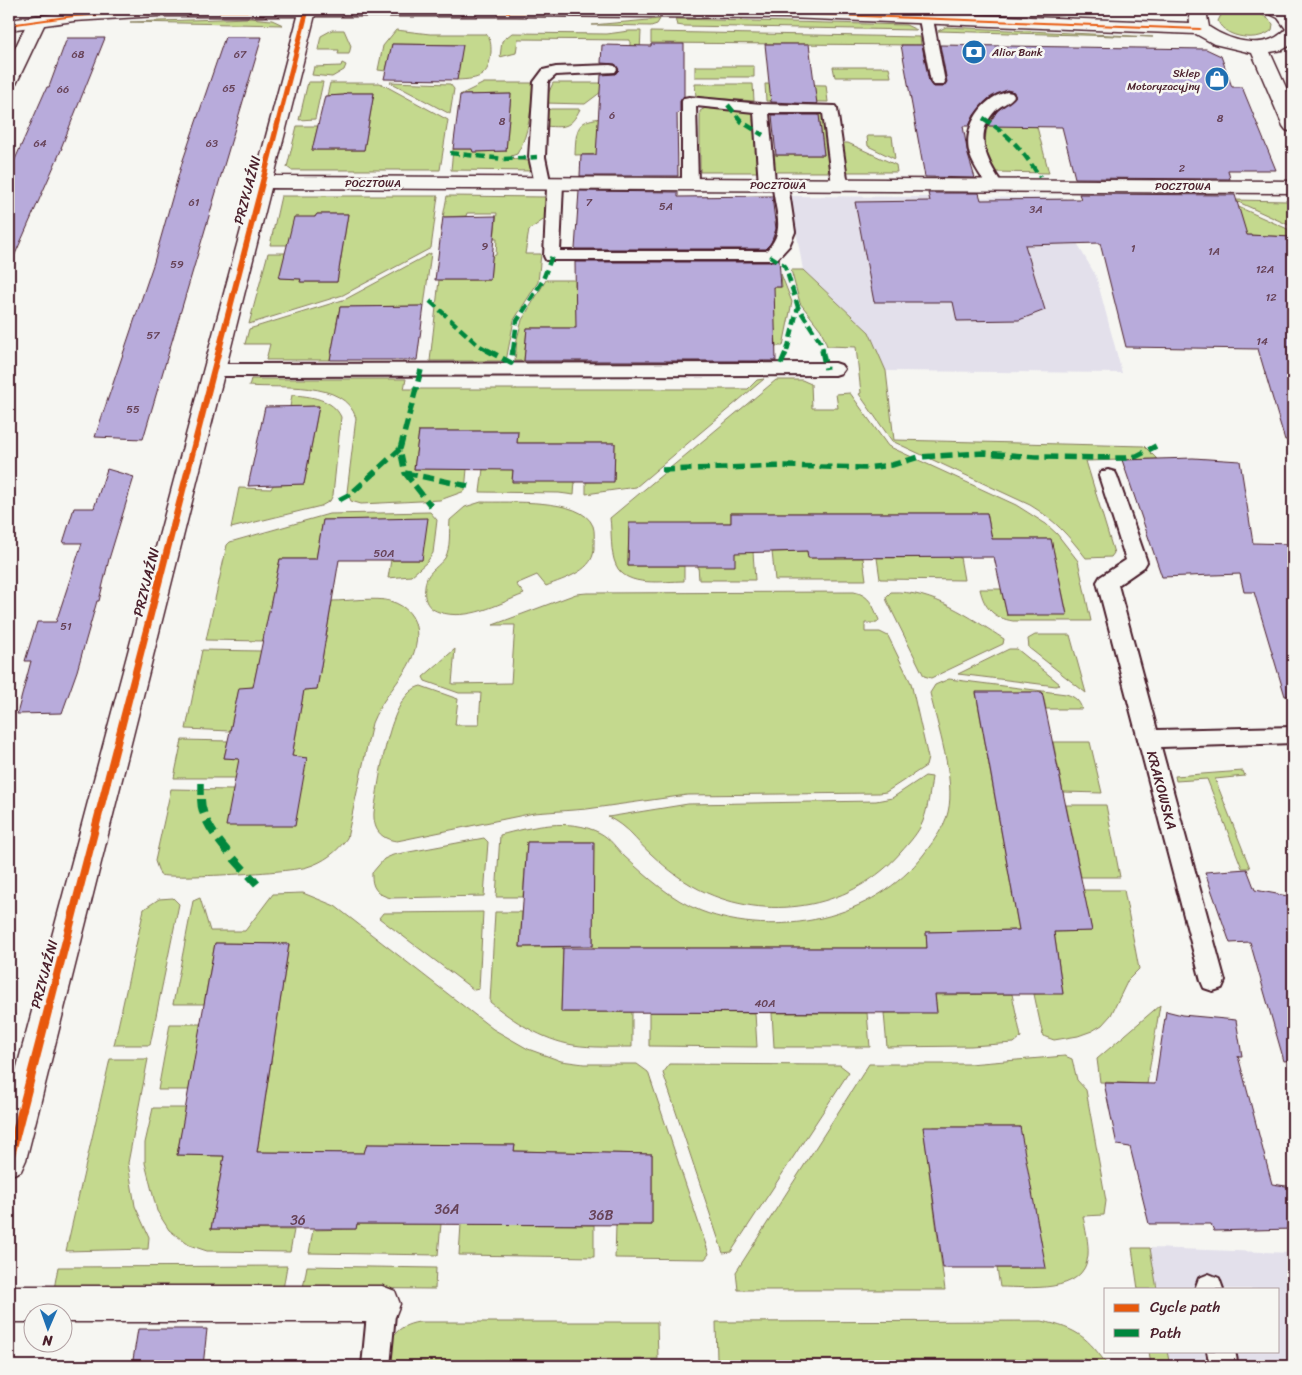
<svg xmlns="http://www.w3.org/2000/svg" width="1302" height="1375" viewBox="0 0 1302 1375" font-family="Sriracha,sans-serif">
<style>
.built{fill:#e3e0eb}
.green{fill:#c4d98e;stroke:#877c5c}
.building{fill:#b8abdb;stroke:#4a1f2b}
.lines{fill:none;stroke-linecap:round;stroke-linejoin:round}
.lane-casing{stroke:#4a1f2b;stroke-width:4}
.street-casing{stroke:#4a1f2b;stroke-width:3}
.secondary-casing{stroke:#4a1f2b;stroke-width:3}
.lane{fill:#f6f6f2;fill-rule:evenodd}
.street{fill:#f6f6f2;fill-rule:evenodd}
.secondary{fill:#f6f6f2;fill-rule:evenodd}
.quiet-far2{stroke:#00873e;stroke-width:4.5;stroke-dasharray:9 4.5;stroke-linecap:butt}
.quiet-far1{stroke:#00873e;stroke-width:5.5;stroke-dasharray:12 5.5;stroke-linecap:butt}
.quiet{stroke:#00873e;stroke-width:8;stroke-dasharray:15 8;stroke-linecap:butt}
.cycleway-casing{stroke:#f6f6f2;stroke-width:3}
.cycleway{fill:#e8590c;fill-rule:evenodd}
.labels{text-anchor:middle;stroke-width:5;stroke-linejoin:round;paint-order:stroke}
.far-poi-label{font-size:11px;fill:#4a1f2b;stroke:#f6f6f2;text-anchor:start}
.number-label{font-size:11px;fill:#664257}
.far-street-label{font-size:11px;fill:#4a1f2b;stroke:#f6f6f2}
.street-label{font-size:14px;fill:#4a1f2b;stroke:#f6f6f2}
.near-number-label{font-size:14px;fill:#664257}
</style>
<rect width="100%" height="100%" fill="#f6f6f2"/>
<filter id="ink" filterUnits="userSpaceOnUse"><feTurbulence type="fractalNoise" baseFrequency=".02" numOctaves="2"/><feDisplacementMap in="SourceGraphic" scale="10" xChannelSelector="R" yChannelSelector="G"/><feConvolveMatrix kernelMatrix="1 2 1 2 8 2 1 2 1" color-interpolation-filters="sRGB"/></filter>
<g filter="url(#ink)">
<!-- built -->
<path class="built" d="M790,196L1066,198L1079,247L1096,276L1122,373L886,371L869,332L803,270Z
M1150,1248L1293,1253V1366H1170L1167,1351H1278V1289H1157Z"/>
<!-- green -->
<path class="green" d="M1232,11C1246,10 1263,11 1273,24L1272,30C1259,42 1225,39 1218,21L1221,15Z
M249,18L272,20L283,25L130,22Z
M660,19L657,24L651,26L592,25Z
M675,19L906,25L917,30L683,26L677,25Z
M946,27L1153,37L938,31Z
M332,30H344L351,46L349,54H338L339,50H318L321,36Z
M396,30L430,34H486C491,40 491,44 491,52C489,77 480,79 457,80L462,45L392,44L386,71L378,70L383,46Z
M629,31H641L640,52H630V40L518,39L516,53L500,57L502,41L512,33L607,34Z
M651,32L920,37L921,45L651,43Z
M342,63L346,65L344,70L332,77L312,75L314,67L341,66Z
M695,66H754V77H695Z
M833,67H889L891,77H835Z
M308,82H323L315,119L299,120Z
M390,82L450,84L454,89L450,114Z
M330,83H380L448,120L440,170H291L287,167L297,126H318L312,150H364L374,93H346L344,95L327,96Z
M484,83H533C531,109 530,132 517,154L511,156L514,159L528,161L534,167V171L451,170L453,149H472L473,152L506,151L511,94L460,95Z
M553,83H613L585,104L544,103Z
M695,84H753L754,101L696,97Z
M765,84L826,85L828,102L766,101Z
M707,107L754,111L758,117L753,119L758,172H700V111Z
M551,109H580C570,130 563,127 542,126L544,111Z
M993,112H1015L1037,127L1049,173L994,172C982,149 983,135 993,112Z
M819,113H823L832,172H774L772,155H824Z
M605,118L604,154L575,155C576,129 576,119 605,118Z
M867,136H892L895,159L868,146Z
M842,143H848L896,165L897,172H846Z
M281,196H438L431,248L343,295L249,324L268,253H286L280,278L301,279V282H337L348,214H317L288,245H270Z
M447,196L547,197L546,218L529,230L525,254H541L538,282L514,320L506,361H430L439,280H490L492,256L496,255L497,238H494L497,213H467L466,216L443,217Z
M1223,200L1292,231L1293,237L1247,235Z
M1234,200L1287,201L1293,216V227Z
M431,253L424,306L340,307L330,360H266L270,344H245L249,329L346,299Z
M791,270H803L869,332L886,371L894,440L1144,446L1157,459L1086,461L1114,553L1111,557L1086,558C1068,535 1055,520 1030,505L892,441L859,394L861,393L856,347L827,346L821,330L800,303Z
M781,274L792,302L783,346H776L775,329L527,328L524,361H515L517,339L522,320L546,280H575V287H782Z
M251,379H406L404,389H748L757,380L764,379L636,487L586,494V482L614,481L615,443H517L518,431H419L414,469H467L465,491L440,500L361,504L351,501L347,492L356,418C344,379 280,389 249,386Z
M776,380H802L811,384L812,408H838L836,394L850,393L888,446L1016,505L1046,524L1057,534L1078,561L1091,621H1013C994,618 984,608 980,589H1001L1007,615L1067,614L1051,539H992L987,513H731V523L629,524L628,566H684V581C664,581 626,588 616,565C610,552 612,533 610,518Z
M292,395C310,396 333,399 341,417L333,495L330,501L321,506L231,528L239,488L271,489L273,485L304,484L319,406L290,407Z
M513,468L512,481H575L574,495L559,493L480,492L483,469Z
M481,502C508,503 582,497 593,526C595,531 594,539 594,545C596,571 565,578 546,586L537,575L516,584L524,594C496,605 468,621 439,612C424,607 423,595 426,581C428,572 440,565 445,558C451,548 449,530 450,520L465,507Z
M430,512L437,520L433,553L427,562L411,576L388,578L391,560H422L427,520H323L316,559H280L263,641L206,640L227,545L230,542L329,514Z
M807,551L809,558H863L866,580H775L772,552Z
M735,552H753L755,580H699L698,566Z
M960,557L964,580L880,579L877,558Z
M854,592C870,595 873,606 879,620L877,623H865V632H880L888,636L911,683L928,758L926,766L886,792L879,793L687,795L587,809L534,813L397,841C380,839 373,829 374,812C379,784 388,693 421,686L458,699L455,725H479L481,693H459L425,681L423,677L455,649L452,684L511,683L515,625H493L576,594L587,593Z
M891,592C933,590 971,618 1004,639L1003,644L931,678L924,676L887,601L886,597Z
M332,601C347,601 378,597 390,601C425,611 421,647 405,671C393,689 380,703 372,723L347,838C337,852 324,862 307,867C293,872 173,879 160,875L155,861L171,789L233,790L307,758L292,756L304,690L317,689Z
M1035,635H1070L1086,693L1029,648L1028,639Z
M1009,649H1017L1060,684L1056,686L958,674Z
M202,650L261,651L253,687L239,689L230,731L186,729Z
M949,679L1066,694C1075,697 1079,700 1082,709H1046L1042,692L976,693L1019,930L926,932L927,948H593V842H527L523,897H496L500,835C531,827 569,817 600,833C610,838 616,848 624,856C647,877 672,900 701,911C776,940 875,919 924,854C933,842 945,826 948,812C956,780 937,725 930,693L935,685Z
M182,740L228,741L224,758L240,759L236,778H174Z
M1053,742H1090L1102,793L1063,792Z
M1243,771L1245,776L1215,779L1250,868H1242L1207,779L1176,781L1175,776Z
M925,776L932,777C930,792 928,807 923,821C919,832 909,843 901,852C854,907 773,922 707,893C686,884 667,869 651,854C635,840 628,827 608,817L688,804L876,801L892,798Z
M1066,805H1106L1120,877H1081Z
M484,838L488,842L484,896L391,898C377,895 371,887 372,873L384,859L393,855Z
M1083,890H1124L1139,969L1128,980L1111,1015L1102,1025L1092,1031L1078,1036L1054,1040L1043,1036L1034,994L1063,993L1054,932L1092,931Z
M303,893L335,906L493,1029L528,1049L561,1061L584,1064H637L648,1072L709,1254L705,1259L615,1258L616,1225H652V1154L514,1151L515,1145L367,1144L364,1153L257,1152L289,944L215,943L204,1004H173L193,901L200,898L210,931H245L273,894Z
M173,898L179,904L150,1045H114L144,909L159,899Z
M483,912L479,989L474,990L379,918L383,913Z
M495,912H522L520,947H563L561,1012H632V1047C613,1047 592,1048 573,1045C543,1040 513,1021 490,1002Z
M1012,994L1021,1037L1014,1043L971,1046L887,1047L884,1013L937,1012L935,995Z
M1160,1005L1147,1084L1100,1082L1097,1059Z
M649,1012L755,1013L757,1047L649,1046Z
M772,1013H867L870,1047H774Z
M170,1024H201L189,1090H158Z
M1065,1056L1072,1059L1077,1080L1086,1090L1106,1201L1104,1215L1083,1216C1085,1228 1089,1243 1088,1255C1085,1295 1027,1287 1000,1287L997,1268H1035L1020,1127H934L924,1133L945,1290H738L736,1272L869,1064H969Z
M110,1059H148L128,1163L135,1206L149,1237L148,1249L66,1251Z
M670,1064L840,1065L849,1072L731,1252L723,1253L663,1073Z
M153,1108H186L177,1155L224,1156L211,1229L294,1230L290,1252L207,1251L189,1245L169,1230L157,1211L145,1163V1143Z
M357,1224H441L438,1255L309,1253L313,1230L356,1229Z
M461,1224L594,1225V1257L459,1255Z
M1132,1248H1150L1157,1289H1138Z
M287,1266L283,1289H54L58,1267Z
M307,1266L436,1268L435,1289L303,1288Z
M1042,1321C1078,1329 1087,1337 1108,1366H1088L1086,1359L717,1360L716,1322Z
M419,1322H657L658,1359L485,1360L484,1366H425V1362L385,1363C388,1339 395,1326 419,1322Z
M1149,1351H1167L1170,1366H1151Z"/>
<!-- building -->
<path class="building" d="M225,37H262L143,439L95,437L154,262L182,163Z
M67,38H105L61,148H62L9,268V173L47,87H49Z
M392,44L463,45L457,80L384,79Z
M651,44H684V96L680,101V112L677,113L678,176H580L581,155H596L601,75L615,74L619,70L615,64L601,63L602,45L651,46Z
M765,44H809L817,104L771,102Z
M901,45H922L929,82L933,87H943L947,82L940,45L1206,49L1221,56L1232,87H1242L1276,170H1228L1230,179L1075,178L1062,127L988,126L997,111L1015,97L1014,92L1007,90L988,99L974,115L969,126H963L968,155L975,178L925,177Z
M346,93H374L364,150H312L325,96L344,95Z
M511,94L506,151L473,152L472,149H453L460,95Z
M772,115H819L824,155H776Z
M579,191L678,192V197L772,196L776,229L771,243L765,249H575Z
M928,193H979L981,200L1081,199L1079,194L1235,195L1247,235L1293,237V439L1285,440L1258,349L1126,347L1100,243L1025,245L1045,310L1019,320L957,321L953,302H874L855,202L930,201Z
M317,214H348L337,282H300L301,279L279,278L294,217H315Z
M496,216L490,280H435L443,217Z
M779,259L781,287H774L776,361H524L527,328H576L575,262H776Z
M424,306L417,360H330L340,307Z
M319,406L304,484L248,486L265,407Z
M419,431H518L517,443H615L614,482H512L513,470L414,469Z
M1193,458L1240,461L1253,543L1293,544V695L1285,696L1254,592H1244L1240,574L1162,577L1122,460Z
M107,469L134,477L109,559L99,601H97L77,671L62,713L17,714L31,661H25L37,622H56L82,543H63L74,508H94Z
M731,513H987L992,539H1051L1067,615H1007L994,557L808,558L807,551L735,553V566H628L629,523H731Z
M428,518L422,560H339L317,689L304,690L292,756L307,758L295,826H226L239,759L224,758L229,736L239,688L253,687L280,559H316L323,520Z
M976,692H1042L1092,931L1054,932L1063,994H935L937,1013L561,1012L563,948H927L926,932L1019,930Z
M527,842H594L593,946L520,947Z
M1247,869L1255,890L1293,897V1060L1284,1061L1250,942L1230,943L1205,872Z
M215,943L289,944L257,1152L364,1153L367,1144L515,1145L514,1151L652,1154V1225L357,1224L356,1229H211L224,1156L177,1155Z
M1166,1011L1182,1015L1236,1020L1242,1056H1238L1272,1184L1293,1187V1229L1214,1231L1211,1224H1149L1130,1147L1117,1145L1104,1083L1155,1084Z
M923,1127H1020L1046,1268H943Z
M138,1329H207L203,1366H132Z"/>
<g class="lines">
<defs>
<path id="lane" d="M926,15L933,19L945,82L943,85H933L931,82L919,19Z
M610,65L615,66L617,69L615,72L556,75L548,82L545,157L550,181H561L563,184L560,251H766C786,231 776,215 773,188H761L759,185L754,112L696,106L698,184L696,187H684L682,184V101L684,98L689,97L761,104L835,106L837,109L848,185L846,188H834L832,185L823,113H769L775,182H786L788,185L795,232L789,246L776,260H546L544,256L547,188L537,187L535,184L529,157L534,82L543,70L556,67Z
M1007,92L1012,93L1014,96C1010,102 1001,105 996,110C972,134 987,162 1003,185L1001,188H989C982,178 974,167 970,155C962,129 981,98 1007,92Z
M835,363L841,365L844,369L841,373L835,375L214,376L208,374L205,370L208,366L214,364Z
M1108,470L1115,472L1117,476L1147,562L1144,567L1118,585L1157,730L1293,727V743L1161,747L1225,981L1222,988L1213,991L1204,988L1201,981L1097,582L1100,577L1126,560L1099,476L1101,472Z
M1209,1274L1219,1278L1223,1289H1195L1199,1278Z
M382,1290L392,1294L396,1304L390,1366H362L368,1304L372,1294Z
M1207,1351H1235L1238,1366H1210Z"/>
<path id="street" d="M300,9H314L316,11L274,176L1293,181V193L271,188L26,1160L21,1171L9,1176V1097Z
M37,16L43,17L46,21L18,80L16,84L9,86V61L28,21L31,17Z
M9,1286H382L395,1291L400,1304L395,1317L382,1322H62V1312H32V1322H9Z"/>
<path id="secondary" d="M105,9H815L1190,23L1189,15L1194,9H1212L1207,16L1209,27C1231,42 1267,51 1286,29L1278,18L1268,13L1265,9H1287L1293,14V44L1282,50L1270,52L1293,103V132L1286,130L1283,126L1252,53L1214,44L1196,34L786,18L515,16H157L74,21L9,30V20L74,11Z"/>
</defs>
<!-- lane casing -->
<use href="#lane" class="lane-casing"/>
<!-- street casing -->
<use href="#street" class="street-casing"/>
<!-- secondary casing -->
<use href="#secondary" class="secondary-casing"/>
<!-- lane -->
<use href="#lane" class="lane"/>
<!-- street -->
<use href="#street" class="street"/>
<!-- secondary -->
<use href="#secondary" class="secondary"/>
<!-- quiet-far2 -->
<path class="quiet-far2" d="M728,105L742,122L763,135
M983,118C1011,136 1022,150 1040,177
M450,153L504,159L537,157
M770,256L785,266L798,307L821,343L823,351
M430,301L478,345L489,351
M513,351L517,321L542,282L552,256
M787,351L798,307"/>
<!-- quiet-far1 -->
<path class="quiet-far1" d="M487,350L511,363L513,350
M822,350L826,369
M781,364L787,350
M421,370L400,449L405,473L431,506
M662,470L784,466L865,468L892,465L919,457L984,453L1036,457L1126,458L1137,456L1156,446
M405,473L473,487
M339,500L352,493L400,449
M201,783V800"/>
<!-- quiet -->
<path class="quiet" d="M201,799C201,829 238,862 257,884"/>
<defs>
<path id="cycleway" d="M157,10H515L786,12L1200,28L1202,29L1200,30L786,14L309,12L14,1160L12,1163L9,1164V1143L304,12H157L74,17L9,26V24L74,15Z"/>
</defs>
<!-- cycleway casing -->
<use href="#cycleway" class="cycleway-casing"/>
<!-- cycleway -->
<use href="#cycleway" class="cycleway"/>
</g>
</g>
<!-- icons -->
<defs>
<symbol id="bank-disc" viewBox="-11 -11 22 22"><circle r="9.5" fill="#1f6fb2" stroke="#f6f6f2"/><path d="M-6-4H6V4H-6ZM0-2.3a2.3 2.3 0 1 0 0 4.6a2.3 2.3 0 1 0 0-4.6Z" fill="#fff"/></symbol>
<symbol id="shop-disc" viewBox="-11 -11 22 22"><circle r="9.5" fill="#1f6fb2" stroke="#f6f6f2"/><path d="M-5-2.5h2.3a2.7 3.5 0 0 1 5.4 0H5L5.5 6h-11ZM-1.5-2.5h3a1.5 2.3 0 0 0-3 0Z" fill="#fff"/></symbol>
</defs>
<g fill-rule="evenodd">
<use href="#bank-disc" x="960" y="38" width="28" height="28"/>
<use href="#shop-disc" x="1203" y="65" width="28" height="28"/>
</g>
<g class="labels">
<!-- far-poi labels -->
<g class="far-poi-label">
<text x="992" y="56">Alior Bank</text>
<text x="1200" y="77" text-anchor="end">Sklep<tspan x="1200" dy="13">Motoryzacyjny</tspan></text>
</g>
<!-- number labels -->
<g class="number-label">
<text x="78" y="58">68</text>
<text x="240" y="58">67</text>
<text x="229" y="92">65</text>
<text x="63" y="93">66</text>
<text x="612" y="119">6</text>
<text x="1220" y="122">8</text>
<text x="502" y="125">8</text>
<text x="40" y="147">64</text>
<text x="212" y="147">63</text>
<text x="1182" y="172">2</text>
<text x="194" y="206">61</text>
<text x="589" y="206">7</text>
<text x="666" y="210">5A</text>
<text x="1036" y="213">3A</text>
<text x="485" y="250">9</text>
<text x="1133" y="252">1</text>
<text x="1214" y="255">1A</text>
<text x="177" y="268">59</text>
<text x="1265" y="273">12A</text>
<text x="1271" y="301">12</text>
<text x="153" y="339">57</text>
<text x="1262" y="345">14</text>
<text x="133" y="413">55</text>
<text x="384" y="557">50A</text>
<text x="66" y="630">51</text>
<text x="765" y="1007">40A</text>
</g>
<!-- far-street labels -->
<g class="far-street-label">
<text x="373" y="187">POCZTOWA</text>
<text x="778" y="189">POCZTOWA</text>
<text x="1183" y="190">POCZTOWA</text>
</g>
<!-- street labels -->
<g class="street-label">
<text transform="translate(247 190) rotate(-75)" y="5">PRZYJAŹNI</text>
<text transform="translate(146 582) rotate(-76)" y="5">PRZYJAŹNI</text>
<text transform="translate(1162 790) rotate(75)" y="5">KRAKOWSKA</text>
<text transform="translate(44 974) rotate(-75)" y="5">PRZYJAŹNI</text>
</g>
<!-- near-number labels -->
<g class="near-number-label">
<text x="447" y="1214">36A</text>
<text x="601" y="1220">36B</text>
<text x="298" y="1225">36</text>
</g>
</g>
<!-- margin -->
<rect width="1302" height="1375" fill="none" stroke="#f6f6f2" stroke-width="30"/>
<rect x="15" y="15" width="1272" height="1345" fill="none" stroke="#4a1f2b" stroke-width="2" filter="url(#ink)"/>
<!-- legend -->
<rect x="1104" y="1288" width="175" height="65" fill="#f6f6f2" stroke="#b1a0a2"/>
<rect x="1114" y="1304" width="25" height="8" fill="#e8590c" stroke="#b1a0a2"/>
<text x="1150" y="1312" font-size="15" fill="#4a1f2b">Cycle path</text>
<rect x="1114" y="1329" width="25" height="8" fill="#00873e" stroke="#b1a0a2"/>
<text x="1150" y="1338" font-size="15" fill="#4a1f2b">Path</text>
<!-- north arrow -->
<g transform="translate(48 1328) rotate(182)"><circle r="24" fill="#f6f6f2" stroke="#b1a0a2"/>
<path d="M0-4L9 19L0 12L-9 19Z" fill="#1f6fb2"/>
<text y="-8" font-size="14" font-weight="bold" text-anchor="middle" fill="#4a1f2b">N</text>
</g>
</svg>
